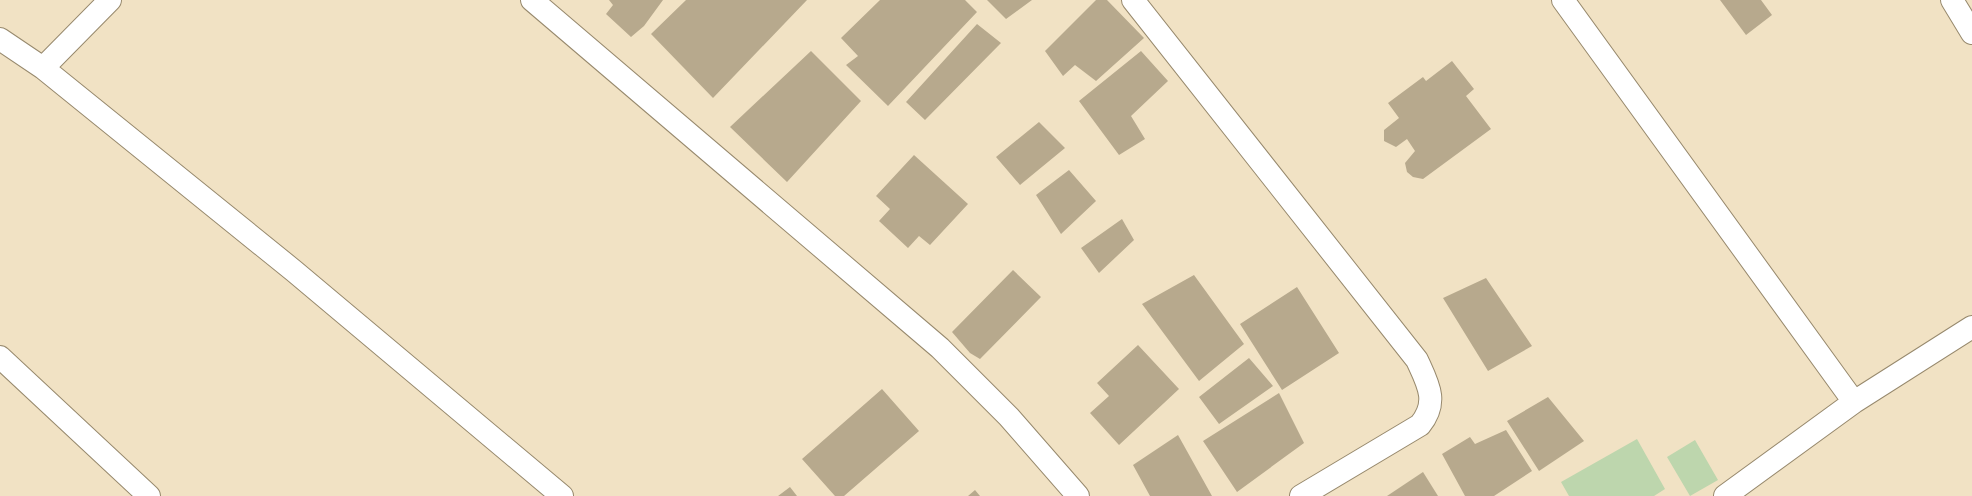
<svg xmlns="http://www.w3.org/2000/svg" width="1972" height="496" viewBox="0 0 1972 496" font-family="Helvetica,sans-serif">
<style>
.green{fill:#bdd6ad}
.building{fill:#b7a98d}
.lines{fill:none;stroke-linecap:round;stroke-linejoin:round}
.minor-casing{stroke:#97896d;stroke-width:24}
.minor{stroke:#fff;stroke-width:22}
</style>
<rect width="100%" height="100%" fill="#f1e2c4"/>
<!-- green -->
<path class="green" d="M1637,439L1665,489L1654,496H1569L1561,482Z
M1695,440L1718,480L1690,496L1667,457Z"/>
<!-- building -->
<path class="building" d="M609,0H663L644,26L631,37L606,14L613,5Z
M686,0H807L713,98L651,34Z
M880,0H965L977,12L888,106L846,65L858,56L841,38Z
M987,0H1032L1006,19Z
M1096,0H1107L1144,38L1096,81L1075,65L1063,76L1045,51Z
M1720,0H1761L1772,15L1746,35Z
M977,24L1001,43L925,120L906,102Z
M811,51L861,101L787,182L730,127Z
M1141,51L1168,81L1131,116L1145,139L1119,155L1079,101Z
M1452,61L1474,89L1466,96L1491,129L1423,179L1413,177L1407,172L1405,163L1415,151L1407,139L1396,147L1384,141V130L1399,118L1388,103L1423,77L1426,81Z
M1039,122L1065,148L1020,185L996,157Z
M914,155L968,204L930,245L919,236L908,248L879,221L890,209L876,196Z
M1069,170L1096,201L1061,234L1036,195Z
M1122,219L1134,240L1099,273L1081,248Z
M1013,270L1041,297L980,359L970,353L952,332Z
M1194,275L1244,344L1199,381L1142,304Z
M1486,278L1532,346L1488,371L1443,298Z
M1297,287L1339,353L1282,390L1240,324Z
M1138,345L1179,389L1119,445L1090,413L1109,396L1097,383Z
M1249,358L1273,386L1219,424L1199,397Z
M882,389L919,431L844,496H835L802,459Z
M1279,393L1304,443L1237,492L1203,441Z
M1548,397L1584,441L1539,471L1507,421Z
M1506,430L1532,471L1494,496H1465L1442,454L1470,437L1475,444Z
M1178,435L1212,496H1150L1133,465Z
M1423,472L1438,496H1387Z
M790,487L797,496H778Z
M975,490L980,496H968Z"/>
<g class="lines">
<defs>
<path id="minor" d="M532,0L940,348L1009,417L1078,496
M1133,0L1417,360C1428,384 1439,402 1420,425L1301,496
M1563,0L1854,402
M1952,0L1972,33
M0,39L43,68L294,271L562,496
M43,68L110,0
M0,357L149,496
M1725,496L1854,402L1972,327"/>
</defs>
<!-- minor casing -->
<use href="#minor" class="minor-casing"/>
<!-- minor -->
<use href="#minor" class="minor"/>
</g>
</svg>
